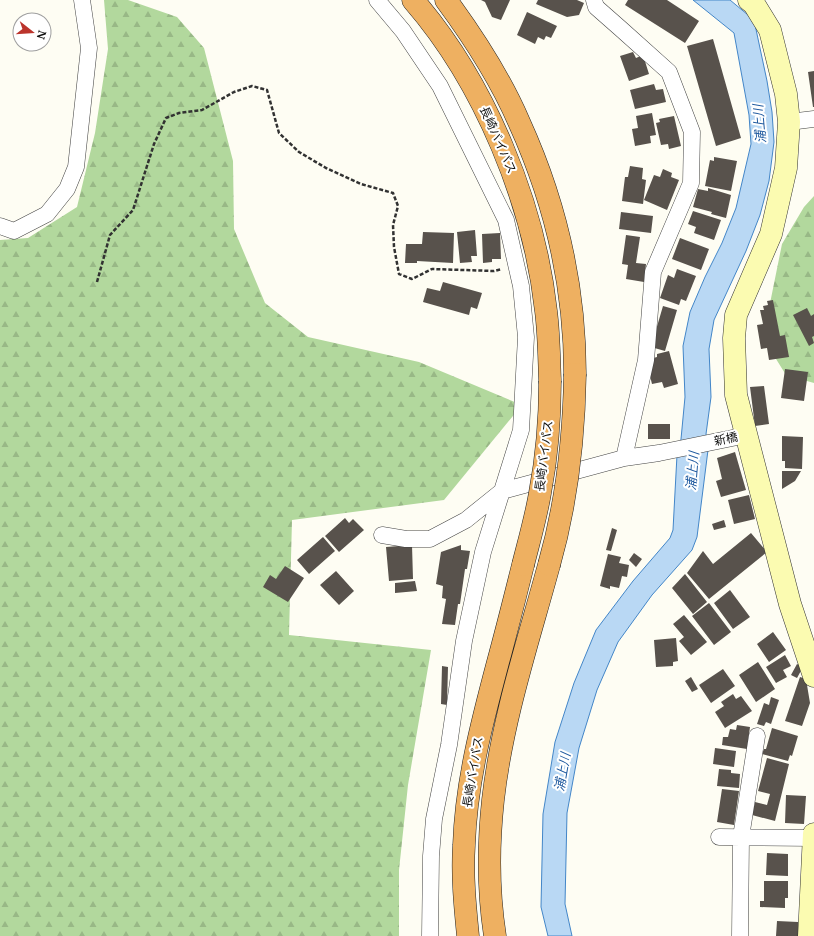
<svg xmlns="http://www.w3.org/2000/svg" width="814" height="936" viewBox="0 0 814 936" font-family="'Noto Serif','Noto Sans JP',serif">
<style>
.forest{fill:url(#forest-firs)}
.water{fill:#b9d8f4;stroke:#4386c8}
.building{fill:#58524c}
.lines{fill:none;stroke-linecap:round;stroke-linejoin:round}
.street-casing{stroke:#434343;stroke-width:17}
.secondary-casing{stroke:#323232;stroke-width:23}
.highway-casing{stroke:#212121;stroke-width:23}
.path{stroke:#323232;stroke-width:2.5;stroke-dasharray:4 2;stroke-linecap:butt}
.street{stroke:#fff;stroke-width:16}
.secondary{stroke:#fbfbb1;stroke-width:22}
.highway{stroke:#eeb061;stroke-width:22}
.highway-bridge-casing{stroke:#212121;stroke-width:23;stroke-linecap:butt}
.highway-bridge{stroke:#eeb061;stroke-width:22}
.labels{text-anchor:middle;stroke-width:4;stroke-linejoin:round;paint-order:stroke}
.street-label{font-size:12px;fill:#101010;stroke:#fff}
.water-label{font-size:13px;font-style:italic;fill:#1d589e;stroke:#fff}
</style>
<defs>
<pattern id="forest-firs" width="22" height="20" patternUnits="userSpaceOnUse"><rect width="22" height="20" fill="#b2d89d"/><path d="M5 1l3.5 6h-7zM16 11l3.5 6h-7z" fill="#98b886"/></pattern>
</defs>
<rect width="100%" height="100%" fill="#fefdf3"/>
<!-- forest -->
<path class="forest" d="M104,0H128L177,17L204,48L233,161L234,229L265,303L308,337L419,362L522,405L444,500L292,520L289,635L431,650L408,785L399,870V936H0V240L28,238L77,207L95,133L108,49Z
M814,196V383L786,375L763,338L782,244L804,207Z"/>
<!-- water -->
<path class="water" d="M693,0H730L754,20L767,81L772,112L774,142L769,181L760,215L746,251L714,320L709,349L711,397L706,434L708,450L697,537L692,550L652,595L618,642L597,690L579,748L567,813L565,904L572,936H548L541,907L543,814L555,742L574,683L596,630L633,581L670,538L673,530L677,455L681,439L685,397L683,346L690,312L705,277L722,243L736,208L751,144L749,115L734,33Z"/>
<!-- building -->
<path class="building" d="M481,0H510L501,20L492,17L485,2Z
M538,0H577L584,3L579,15L567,17L536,4Z
M628,0H667L699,21L685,43L625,5Z
M527,12L557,26L551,38L546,36L544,40L538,37L535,44L517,35Z
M713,39L741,138L716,146L687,46Z
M633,52L636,58L643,55L649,74L629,81L620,56Z
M814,71V107H813L808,72Z
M654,84L656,90L663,89L666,102L635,109L630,90Z
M652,113L656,135L650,136L651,143L635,146L632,129L638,128L636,116Z
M674,116L681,146L669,149L668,144L661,145L656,123L660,122L659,119Z
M714,157L737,161L731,191L705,186L710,160L714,161Z
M630,166L643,168L642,179L646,180L643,204L622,201L625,177H628Z
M663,169L672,173L671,177L679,180L667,210L644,200L654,175L660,177Z
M708,188L731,195L726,218L711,214L712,212L693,207L698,189L708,191Z
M693,211L721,220L714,240L694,233L696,227L688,224Z
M621,212L653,216L651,233L619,229Z
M475,230L477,256H471L472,262L460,263L457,232Z
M423,232L454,233L453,263L417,261V263H405L406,244H422Z
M500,233L501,259H492V262L483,263L482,234Z
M626,235L640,237L636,263L646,264L644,282L626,279L628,265L622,264Z
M680,238L709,249L701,270L672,259Z
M677,269L696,276L686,301L681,299L679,305L660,298L668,275L674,278Z
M443,282L482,293L477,309L471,307L469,315L423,302L427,288L440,291Z
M773,300L780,336L785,335L789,357L769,360L767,348L761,349L757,325L763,324L760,310H764L763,306L768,305L767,301Z
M663,306L677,310L665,351L651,347Z
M807,308L811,316L814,314V336L812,337L814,343L809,346L793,315Z
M669,351L678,384L664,388L662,382L652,384L646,360L657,357V354Z
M785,369L808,372L804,401L781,398Z
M764,386L769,424L755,426L750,387Z
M648,424H670V439H648Z
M782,436L803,437L802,469L785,468V461H782Z
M735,452L746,490L721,497L716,481L722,479L717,458Z
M782,471H801L795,481L782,489Z
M749,495L755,519L734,524L728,500Z
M345,518L349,523L353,519L364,530L339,552L325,536Z
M724,520L726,527L714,530L712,524Z
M612,528L617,530L611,551L606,550Z
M751,533L767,552L709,599L687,573L703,551L713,564Z
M323,537L335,551L309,574L297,560Z
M412,545L413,579L389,581L386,547Z
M461,545V550L470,551L467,569H465L460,604H458L455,625L442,624L446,599L442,598L443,586L436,584L441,552Z
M634,553L642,559L636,567L629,560Z
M608,554L621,557L619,563L629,565L627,577L622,576L619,588L610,586V589L600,586Z
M285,566L304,578L288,602L263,587L270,575L276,579Z
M336,571L354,591L339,605L320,585Z
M685,574L707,602L693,614L672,588Z
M415,581L417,591L395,593V583Z
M730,590L750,617L733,629L714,603Z
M709,603L731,632L714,645L692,616Z
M684,615L707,642L691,655L679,641L684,637L673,624Z
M773,632L786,650L769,662L757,644Z
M676,638L678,661L673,662V666L656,667L654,640Z
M785,655L791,666L783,670L787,677L776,683L766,667Z
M758,662L775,689L756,702L739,675Z
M797,664L803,667L797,678L791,675Z
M442,666L448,667L447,705L441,704Z
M723,669L735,686L711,703L699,685Z
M691,677L698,689L692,692L685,681Z
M800,677L806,679L810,703L802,726L785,721Z
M733,694L736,699L741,696L752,711L725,728L715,712L724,706L721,702Z
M771,697L779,700L771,724L766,722L764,726L757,724L764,703L769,705Z
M737,725L750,727L747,749L722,745L723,737H728L730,729L736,730Z
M772,728L798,736L792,756L790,755L788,761L762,754L764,749H766Z
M715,748L736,751L734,767L713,764Z
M767,758L789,764L775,821L752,815L755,802L767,805L770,794L758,791Z
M719,769L731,770V773L740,774L739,788L717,786Z
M722,789L739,791L734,825L717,822Z
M786,795L806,796L804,824L785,823Z
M767,853L788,854V876L766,875Z
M764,881H788V898H785V908L760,907V901H764Z
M777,921L798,922V936H776Z"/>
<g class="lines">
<defs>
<path id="street" d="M377,0L403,31L440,86L506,220L521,286L526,337L521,430L483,552L464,641L449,745L434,819L431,856L430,936
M594,0L596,7L621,29L669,72L692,132L691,183L653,272L646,360L624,458
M789,122L814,119
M0,226L14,231L47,214L67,189L76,167L89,48L82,0
M382,535L406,539H430L466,520L502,491L624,458L659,453L747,435
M719,837L814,838
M740,936L741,837L757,736"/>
<path id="secondary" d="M749,0L754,4L770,30L786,94L789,122L786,168L771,234L736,315L734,338L736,395L790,604L814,676
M809,936L814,834"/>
<path id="highway" d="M413,0C485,83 534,203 546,311C549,334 549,357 550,381
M446,0C474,38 500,78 519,122C555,201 575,287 575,374
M468,936C465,906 462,876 464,845C466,783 482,722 498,662C507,629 515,597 523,565
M495,936C488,891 488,846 493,800C502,720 528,642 549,565"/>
</defs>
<!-- street casing -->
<use href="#street" class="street-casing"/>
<!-- secondary casing -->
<use href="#secondary" class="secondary-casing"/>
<!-- highway casing -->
<use href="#highway" class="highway-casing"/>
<!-- path -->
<path class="path" d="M97,282L110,235L133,210L154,144L166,118L179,113L202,110L234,92L252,86L267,90L279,133L299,152L326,168L361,184L393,193L398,206L393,225L394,247L399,274L412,279L432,269L494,271L502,269"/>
<!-- street -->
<use href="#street" class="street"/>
<!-- secondary -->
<use href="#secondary" class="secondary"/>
<!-- highway -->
<use href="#highway" class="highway"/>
<defs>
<path id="highway-bridge" d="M523,565C529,541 536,517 540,493C547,456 550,418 550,381
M549,565C567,502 574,439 575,374"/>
</defs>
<!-- highway-bridge casing -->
<use href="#highway-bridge" class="highway-bridge-casing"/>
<!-- highway-bridge -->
<use href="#highway-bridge" class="highway-bridge"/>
</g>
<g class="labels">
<!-- street labels -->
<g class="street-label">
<text transform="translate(498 140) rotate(66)" y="4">長崎バイパス</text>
<text transform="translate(726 439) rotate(-12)" y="4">新橋</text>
<text transform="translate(544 456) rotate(-83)" y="4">長崎バイパス</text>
<text transform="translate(473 772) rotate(-81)" y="4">長崎バイパス</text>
</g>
<!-- water labels -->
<g class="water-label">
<text transform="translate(759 124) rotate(-95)" y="5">浦上川</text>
<text transform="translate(692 471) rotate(-85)" y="5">浦上川</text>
<text transform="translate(562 772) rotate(-80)" y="5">浦上川</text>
</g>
</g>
<!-- north arrow -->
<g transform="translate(32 32) rotate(107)"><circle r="19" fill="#ffffff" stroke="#9f9f9f"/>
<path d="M0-3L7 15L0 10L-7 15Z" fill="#bb342c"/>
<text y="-6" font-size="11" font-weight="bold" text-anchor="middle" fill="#101010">N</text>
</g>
</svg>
